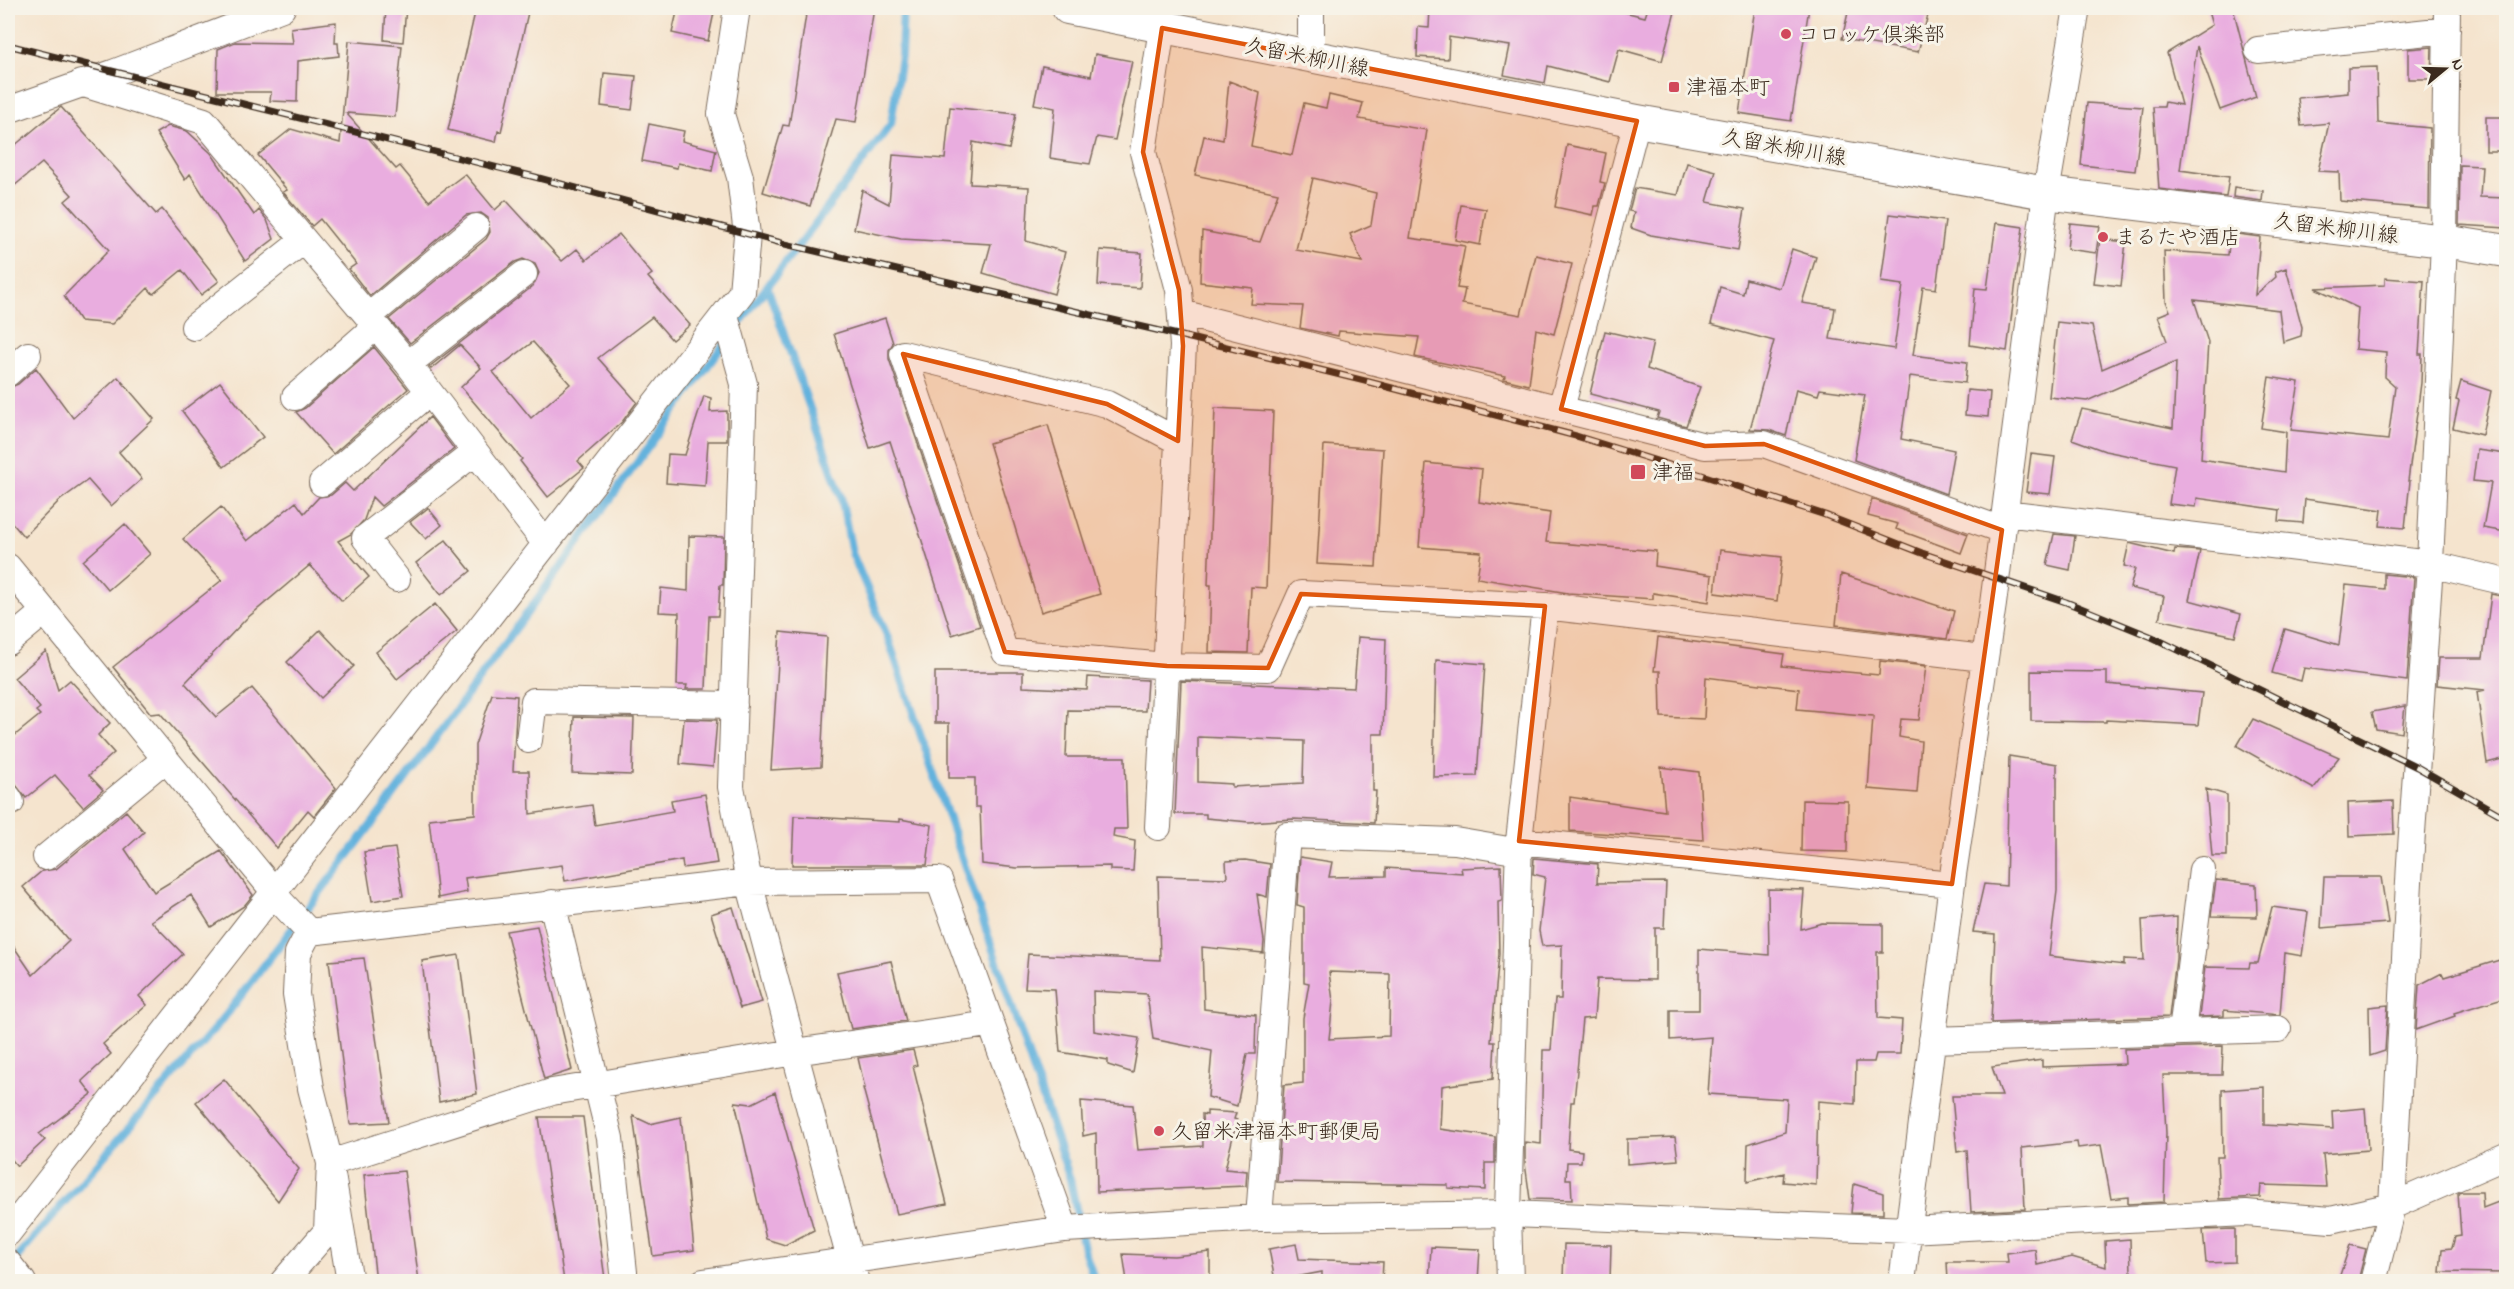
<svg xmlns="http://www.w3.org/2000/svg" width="2514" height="1289" viewBox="0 0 2514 1289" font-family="'Indie Flower','Klee One',sans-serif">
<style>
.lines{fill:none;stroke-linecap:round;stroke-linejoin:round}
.stream{stroke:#63b2dd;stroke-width:8}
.building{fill:#e9addf;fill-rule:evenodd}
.minor-casing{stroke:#7c6b5c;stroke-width:28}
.major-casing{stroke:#7c6b5c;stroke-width:34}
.minor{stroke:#fff;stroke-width:26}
.major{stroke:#fff;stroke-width:32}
.rail-casing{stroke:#3b2a1e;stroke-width:7}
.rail{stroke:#f7f3e8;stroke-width:4.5;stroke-dasharray:14;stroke-linecap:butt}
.marked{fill:#df570d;fill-opacity:0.2;stroke:#df570d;stroke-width:4.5;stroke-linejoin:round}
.poi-dot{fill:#d1495b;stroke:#f7f3e8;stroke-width:2}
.labels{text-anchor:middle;stroke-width:6;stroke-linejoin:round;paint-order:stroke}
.poi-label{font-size:21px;fill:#3b2a1e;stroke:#f7f3e8;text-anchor:start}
.street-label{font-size:21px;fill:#3b2a1e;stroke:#f7f3e8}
</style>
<rect width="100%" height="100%" fill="#f7f3e8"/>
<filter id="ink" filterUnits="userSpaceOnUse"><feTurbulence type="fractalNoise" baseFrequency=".0167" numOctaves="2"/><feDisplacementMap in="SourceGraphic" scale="12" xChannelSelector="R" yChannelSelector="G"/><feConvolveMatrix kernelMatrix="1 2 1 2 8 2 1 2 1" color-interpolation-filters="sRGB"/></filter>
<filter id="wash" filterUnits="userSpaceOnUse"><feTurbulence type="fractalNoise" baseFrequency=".008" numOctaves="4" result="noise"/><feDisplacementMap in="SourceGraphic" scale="24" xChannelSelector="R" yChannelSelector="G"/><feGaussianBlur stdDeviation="1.35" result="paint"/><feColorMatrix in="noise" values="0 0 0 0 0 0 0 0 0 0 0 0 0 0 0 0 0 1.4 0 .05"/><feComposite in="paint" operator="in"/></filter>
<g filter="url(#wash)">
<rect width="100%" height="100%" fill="#f5e4ce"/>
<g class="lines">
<!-- stream -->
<path class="stream" d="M767,286L841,497L852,553L888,638L1070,1179L1084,1249L1095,1282
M735,329L891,124L901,56L903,8
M12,1263L227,1014L391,799L726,341"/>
</g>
<g id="blocks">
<!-- building -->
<path class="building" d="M386,8H406L403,42L384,40Z
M476,8H529L501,132L498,131L496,142L448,130Z
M678,8H715L708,41L672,33Z
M807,8H874L856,122L836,119L810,206L763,192L783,125L789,126Z
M1430,8H1608L1645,17L1648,8H1676L1662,61L1619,49L1610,82L1548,66L1545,83L1504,75L1510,46L1449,37L1448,59L1417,57L1418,27L1429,28Z
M1755,8H1809L1791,121L1739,113Z
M1849,8H1893L1928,15L1918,52L1842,39Z
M2207,8H2233L2256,97L2220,110L2197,46L2180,170L2229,177L2226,197L2159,189L2153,107H2164L2165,102L2181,105L2167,53L2212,25Z
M336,22L335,43H338L339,56L298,61L297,102L270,101L271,92H217L218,49L235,42L293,43L291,28Z
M349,41L402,46L395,117L346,113L396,169L400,166L429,201L465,174L495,210L506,200L562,261L577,249L586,260L619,234L652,274L648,277L690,325L672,340L652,317L598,358L637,402L622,422L578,461L584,468L548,497L520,461L522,459L461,387L481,368L460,345L431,369L429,367L533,286L539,273L535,264L523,259L515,262L410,343L389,319L486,239L490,232L488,218L481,213L466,215L370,296L349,269L356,264L320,219L312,226L283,192L287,190L258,155L291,129L340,143ZM533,342L570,384L531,418L493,372Z
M2432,47L2431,79H2408V49Z
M1095,54L1132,61L1115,140L1097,137L1090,164L1050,158L1055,108L1034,104L1042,66L1091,76Z
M2377,67L2378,123L2430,128L2429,209L2340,201L2339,172L2318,171L2329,123L2301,126L2298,98L2348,93V68Z
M604,73L636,76L632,110L601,106Z
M1229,81L1260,93L1251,146L1292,155L1304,103L1326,108L1329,95L1363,103L1359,119L1427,130L1410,238L1465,246L1457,288L1465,289L1462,304L1521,315L1536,255L1572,264L1554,334L1536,329L1529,385L1504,379L1505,376L1415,357L1419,337L1339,331L1338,336L1300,328L1303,306L1251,304L1253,288L1200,282L1202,231L1260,242L1278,193L1195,175L1204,136L1223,140ZM1313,178L1376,193L1371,225L1350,234L1362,262L1296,250Z
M2087,103L2143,107L2135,171L2081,165Z
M61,107L156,214L162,209L219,281L201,295L182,270L153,294L148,288L112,324L80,321L64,296L109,250L65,201L72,195L42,163L8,191V151Z
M950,107L1016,114L1009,149L973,142L970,184L1029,187L1026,241L1065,252L1054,294L983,273L991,244L901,239L854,229L862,190L889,204L893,155L945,159Z
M2486,117H2506V151H2486Z
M649,124L684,131L682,141L716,150L712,171L678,163L677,168L642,161Z
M168,126L187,131L211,153L254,215L259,210L267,220L274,239L245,261L190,174L185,180L156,133Z
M1567,145L1606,153L1600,182L1605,183L1599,206H1595L1593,215L1555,207Z
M1687,163L1716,171L1707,202L1745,209L1738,250L1651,235L1631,228L1634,212L1629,211L1635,188L1678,195Z
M2460,165L2482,166L2480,197L2506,198V228L2459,225Z
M2234,187L2263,191L2262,201L2233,197Z
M1461,205L1486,209L1480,245L1455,240Z
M1890,214L1945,221L1936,289L1923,287L1913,355L1967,362L1965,383L1910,376L1901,439L1954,450L1946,494L1854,460L1865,395L1820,389L1818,395L1796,389L1786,436L1769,430L1750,429L1774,341L1711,324L1720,287L1743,294L1746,279L1780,288L1792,249L1816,257L1802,303L1835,308L1830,339L1894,349L1903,285L1881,282Z
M1996,223L2023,227L2007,351L1970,345L1975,288L1987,289Z
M2070,223L2100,226L2096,253L2067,249Z
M2230,233L2260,237L2255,295L2276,277L2275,272L2286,268L2302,327L2301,336L2283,342L2279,310L2194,300L2208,342L2201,459L2284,472L2286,432L2261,428L2269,377L2299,382L2291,430L2388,440L2395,386L2385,377L2386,352L2355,349L2358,308L2315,288L2385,285V278L2424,281L2419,354H2422L2421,383L2408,481H2410L2405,528L2380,526L2382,510L2305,499L2303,523L2279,521L2280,510L2197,498L2196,507L2169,504L2175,465L2105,451L2072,439L2082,409L2173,428L2176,362L2087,401L2049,397L2057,322L2092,326L2102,369L2167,341L2158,316L2170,311L2166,301L2164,251L2228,255Z
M2100,239L2126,242L2121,286L2094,283Z
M1100,250L1142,253L1140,288L1098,285Z
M885,318L893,343L889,350V359L980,626L952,635L890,441L870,448L834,334Z
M1605,331L1653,342L1647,369L1700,387L1686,426L1657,418L1659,412L1590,394Z
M374,347L408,389L333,454L296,412L305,408Z
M36,368L73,418L118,377L154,419L119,452L142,479L111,506L88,480L59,501L24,537L8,518V388L18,384Z
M2461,381L2491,391L2482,435L2453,428L2459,401L2456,400Z
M220,382L263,437L224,467L182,411Z
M1967,390L1990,392L1988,417L1965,415Z
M704,396L711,398L710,412L727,411V441H708L705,486L666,483L668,454L685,455Z
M1215,408L1273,411L1266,588L1251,587L1248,653L1209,652L1211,585H1208Z
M430,417L454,449L381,506L372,497L364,520L351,534L338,541L369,577L342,601L310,565L246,619L185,683L216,717L252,688L336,788L314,816L308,810L277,848L160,713L151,714L113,667L222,580L183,539L221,507L247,541L296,502L304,513L319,497L331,495L345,483L353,491Z
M1048,425L1100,594L1041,612L989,443Z
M1324,445L1383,449L1376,567L1317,564Z
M2477,450L2506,454V532L2483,528L2491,483L2473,481Z
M2031,454L2055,457L2050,494L2026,492Z
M1426,463L1482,469L1479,502L1550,513L1546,542L1656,551L1655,566L1712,575L1709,602L1653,593V599L1568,593L1477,578L1481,552L1419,547Z
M1872,499L1968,534L1961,553L1896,529L1898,524L1868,516Z
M428,508L442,525L426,539L410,522Z
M125,524L150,554L108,590L83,561Z
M2054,534L2075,536L2070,570L2047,565Z
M689,536L724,537L723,585H720L718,616H709L706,689H686L687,685H677L679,613L659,612L661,588L688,591Z
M446,540L471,571L441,595L416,563Z
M2129,543L2174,554L2175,549L2200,551L2189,600L2241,614L2235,636L2159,619L2164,596L2130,588L2135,569L2124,566Z
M1720,550L1782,557L1777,601L1715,593Z
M1841,574L1954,611L1947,639L1836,625Z
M2384,574L2414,577L2407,681L2304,668L2301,681L2272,673L2285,629L2339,645L2346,585L2384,589Z
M2491,594L2506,597V758L2487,763L2477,692L2485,690L2437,685L2439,658H2483Z
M435,604L457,631L397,679L376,652Z
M320,630L354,666L321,698L287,662Z
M780,632L827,637L821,767L771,770Z
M1358,637L1386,639L1383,734H1373V791H1376L1374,823L1293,819L1249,822L1206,818V814H1175L1181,681L1354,688ZM1198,737L1304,741L1303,783L1232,787V784L1198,782Z
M1658,637L1784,654L1782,666L1879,675L1880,661L1926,666L1919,720L1901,719L1899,737L1921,741L1917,793L1868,789L1873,716L1797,709L1799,689L1706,677L1704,719L1661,717L1660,671H1654Z
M46,651L58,690L70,680L110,723L98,735L114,753L89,775L103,790L83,807L55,775L26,798L8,775V741L40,715L36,711L40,708L14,678Z
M1436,660L1485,664L1477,776L1433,777Z
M2031,671L2107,672V684L2202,693L2198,725L2106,720V722L2031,721Z
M935,672H1023V687L1087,690L1088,677L1147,680L1145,711L1068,710L1066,757H1125L1127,829H1114L1113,837L1135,841L1133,871L1110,870V866L1017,868L982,864L980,807H975V778H949V723H935Z
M492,694L517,696L513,771H529L530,814L592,805L595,825L673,811L671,800L705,794L717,863L683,868L682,860L565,881L562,865L465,878L467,892L438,898L429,819L475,814V745Z
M2405,706L2402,733L2376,729L2372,712Z
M574,717L634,718L632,775L572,773Z
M684,719L717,720L713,767L680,764Z
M2253,719L2339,757L2314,789L2237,746Z
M2009,756L2057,764V891L2049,956L2124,965V959L2144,960L2142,920L2177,917L2176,959L2169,1017L1991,1023L1995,934L1973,932L1984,884L2006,886Z
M1661,767L1699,772L1703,840L1570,831V797L1665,811Z
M2206,789L2227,795V856H2212Z
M1802,800L1848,801L1847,852L1801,851Z
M2393,801L2394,834L2349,836L2348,803Z
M126,811L144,832L125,849L154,892L221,851L253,895L244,906L211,927L191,895L151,921L183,954L139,996L147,1005L103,1044L111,1054L82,1081L92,1094L39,1134L45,1140L17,1166L8,1155V938L33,975L69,941L23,887L42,871L56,869Z
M794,816L900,822V819L932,825L927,865H792Z
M395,848L403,896L372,901L364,852Z
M1300,857L1332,862L1329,877L1386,876V868L1462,873L1461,868L1501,866L1502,901L1498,902L1499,954L1491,1042H1495L1493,1079L1442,1086L1440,1129L1495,1137V1163H1485V1190L1448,1188V1185L1277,1182L1284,1085L1303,1083V1018L1309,983L1304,982V907L1297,905ZM1329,972L1390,974L1389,1036L1329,1039L1333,1001Z
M1534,858L1598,864L1597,883L1666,882L1664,928H1655V980L1597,979L1594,1018L1582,1019L1574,1102H1571L1568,1149L1582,1151L1581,1162H1567L1566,1179H1571L1572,1200L1530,1199L1525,1163V1142L1541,1144L1543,1050H1551L1555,999H1561L1562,945L1542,946L1539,931L1545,877L1533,874Z
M1245,860L1270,864L1267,897L1257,894L1264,941L1263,953L1202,947L1204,1009L1256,1015L1255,1054H1247L1237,1106L1208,1097L1212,1051L1153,1039L1147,994L1093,991L1094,1031L1139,1038L1133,1073L1108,1065V1060L1060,1052L1055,989L1025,988L1028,954L1160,960L1158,876L1227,878L1226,861Z
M2324,877H2381L2388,923L2321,928Z
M2216,880L2256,884L2257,917L2211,916Z
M1768,889L1804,890L1801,929L1822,923L1883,924V952H1877L1878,1018L1902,1020L1900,1054H1876L1874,1062H1856L1855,1104L1818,1101L1816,1185L1783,1182L1784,1173L1747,1182L1748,1144L1785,1132L1787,1099L1708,1094L1712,1037L1670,1040V1010H1699V949L1769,955Z
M733,907L762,1002L740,1008L711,914Z
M2272,907L2308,912L2302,956L2285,953L2280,1015L2224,1010V1016L2199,1017L2205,967L2249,968L2250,963H2258Z
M537,926L572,1070L544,1079L506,931Z
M459,955L477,1094L439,1102L422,961Z
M364,958L389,1122L350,1124L329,961Z
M2506,958V997L2454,1013L2455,1016L2416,1030L2419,985L2442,973L2444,977Z
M891,961L906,1021L851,1029L837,972Z
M2388,1005L2385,1051L2370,1056L2369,1007Z
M2223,1046L2222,1075H2163L2166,1133L2164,1202L2128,1204V1197L2111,1199L2101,1145L2078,1148L2077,1142L2022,1148L2025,1209L1971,1212L1967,1150L1957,1152L1952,1096H2002L1992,1067L2042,1060V1067L2125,1064L2124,1049Z
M913,1050L917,1065L913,1066L947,1204L897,1214L863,1088H865L858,1058Z
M224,1079L299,1169L278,1201L196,1102Z
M2264,1087V1125L2333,1129L2332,1111L2365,1108L2368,1150L2323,1154L2326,1187L2261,1185L2260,1197L2219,1199L2217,1157H2223L2222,1090Z
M775,1092L814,1230L785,1245L766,1239L735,1102L751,1104Z
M1081,1101L1133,1105L1138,1150L1203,1146L1202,1114L1207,1115V1111L1236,1113L1234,1119L1237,1120L1225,1169L1247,1171L1246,1186L1097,1192L1096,1133L1083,1136Z
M633,1116L650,1124L681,1117L694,1250L653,1256Z
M539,1117H583L605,1279L564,1281Z
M1675,1137L1678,1160L1627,1164V1139Z
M404,1171L419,1281H376L364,1175Z
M1854,1184L1883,1193V1214L1851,1213Z
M2462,1192H2482L2483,1208L2506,1199V1273L2440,1272L2442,1249L2452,1248L2455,1237L2461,1236L2458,1193Z
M2235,1229V1262L2206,1263L2203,1230Z
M2130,1239L2131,1273L2137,1275L2136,1281H1948L1947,1262H2008L2007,1253L2035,1249L2037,1265L2072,1257L2106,1267L2105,1241Z
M1296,1244L1299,1259L1383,1262L1382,1281H1322V1272L1275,1281L1269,1249Z
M1564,1244L1611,1245L1610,1281H1563Z
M2350,1245L2366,1249L2358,1281H2338Z
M1431,1247L1480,1249L1478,1281H1429Z
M1210,1252V1281H1127L1123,1254L1174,1256Z"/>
</g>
</g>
<g filter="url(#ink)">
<use href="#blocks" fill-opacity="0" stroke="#7c6b5c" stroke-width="1.5"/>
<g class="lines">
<defs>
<path id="minor" d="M2258,50L2447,30
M1311,58V8
M81,83L204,121L408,364L546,544
M8,110L113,73L282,8
M1637,121L1561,409L1705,446L1764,444L2002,530
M1181,313L1561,409
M725,315L744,384L731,787L749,882L856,1282
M368,317L476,227
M194,327L304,240
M408,364L524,274
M8,373L28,355
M295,397L376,326
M1178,441L1107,404L903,354L1005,652L1167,666L1268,668L1301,594L1545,606L1983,658
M322,483L429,392
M2005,513L2430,564L2506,582
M8,567L273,890L278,899L309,932
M397,579L365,538L475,452
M8,642L44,612
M529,740L534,701L734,705
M8,797L11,802
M1158,827L1183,346L1179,290L1143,152L1162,28
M1519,841L1952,884
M46,857L165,759
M552,903L610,1138L625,1282
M309,932L749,882L939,880L1065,1229
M2182,1032L2202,870
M1932,1040L2278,1029
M1259,1218L1287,835L1455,841L1520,852
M8,1233L742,292L747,235L740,177L721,114L737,8
M8,1263L23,1282
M283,1282L327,1231L330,1163L311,1088L296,994L298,953L309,932
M350,1282L330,1163L552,1092L795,1052L989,1024
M703,1282L1065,1229L1259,1218L1508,1214L1908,1230L2246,1213L2331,1220L2392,1206L2506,1156
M1510,1282L1508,1214L1519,841L1545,606
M1902,1282L1953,875L1993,604L2046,193L2077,8
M2373,1282L2392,1206L2410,863L2430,564L2444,241L2447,8"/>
<path id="major" d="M1068,8L1637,121L2046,193L2444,241L2506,251"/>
</defs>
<!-- minor casing -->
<use href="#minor" class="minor-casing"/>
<!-- major casing -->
<use href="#major" class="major-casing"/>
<!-- minor -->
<use href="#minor" class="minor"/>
<!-- major -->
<use href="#major" class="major"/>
<defs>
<path id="rail" d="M8,45L535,177L785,244L1182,336L1369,382L1576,436L1702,475L1825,515L1922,553L2066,602L2152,637L2417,767L2506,818"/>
</defs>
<!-- rail casing -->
<use href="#rail" class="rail-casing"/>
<!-- rail -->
<use href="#rail" class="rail"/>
</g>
</g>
<!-- marked area -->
<path class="marked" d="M1162,28L1637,121L1561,409L1705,446L1764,444L2002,530L1952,884L1519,841L1545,606L1301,594L1268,668L1167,666L1005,652L903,354L1107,404L1178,441L1183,346L1179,290L1143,152Z"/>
<!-- markers -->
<g class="poi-dot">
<circle cx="1786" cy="34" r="6"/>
<rect x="1668" y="81" width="12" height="12" rx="3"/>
<circle cx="2103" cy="237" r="6"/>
<rect x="1630" y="464" width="16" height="16" rx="3"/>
<circle cx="1159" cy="1131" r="6"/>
</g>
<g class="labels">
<!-- poi labels -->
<g class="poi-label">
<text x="1798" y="41">コロッケ倶楽部</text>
<text x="1686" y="94">津福本町</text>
<text x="2115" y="244">まるたや酒店</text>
<text x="1652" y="479">津福</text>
<text x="1171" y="1138">久留米津福本町郵便局</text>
</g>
<!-- street labels -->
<g class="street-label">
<text transform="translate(1307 57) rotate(11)" y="7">久留米柳川線</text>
<text transform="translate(1784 147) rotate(10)" y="7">久留米柳川線</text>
<text transform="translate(2336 228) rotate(7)" y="7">久留米柳川線</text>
</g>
</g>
<!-- margin -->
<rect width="2514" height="1289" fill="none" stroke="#f7f3e8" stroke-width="30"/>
<!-- north arrow -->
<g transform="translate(2445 69) rotate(71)" stroke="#f7f3e8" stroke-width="4.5" paint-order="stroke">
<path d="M0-4.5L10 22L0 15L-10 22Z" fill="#3b2a1e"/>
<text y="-9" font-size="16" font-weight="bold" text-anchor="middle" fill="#3b2a1e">N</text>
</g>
</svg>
